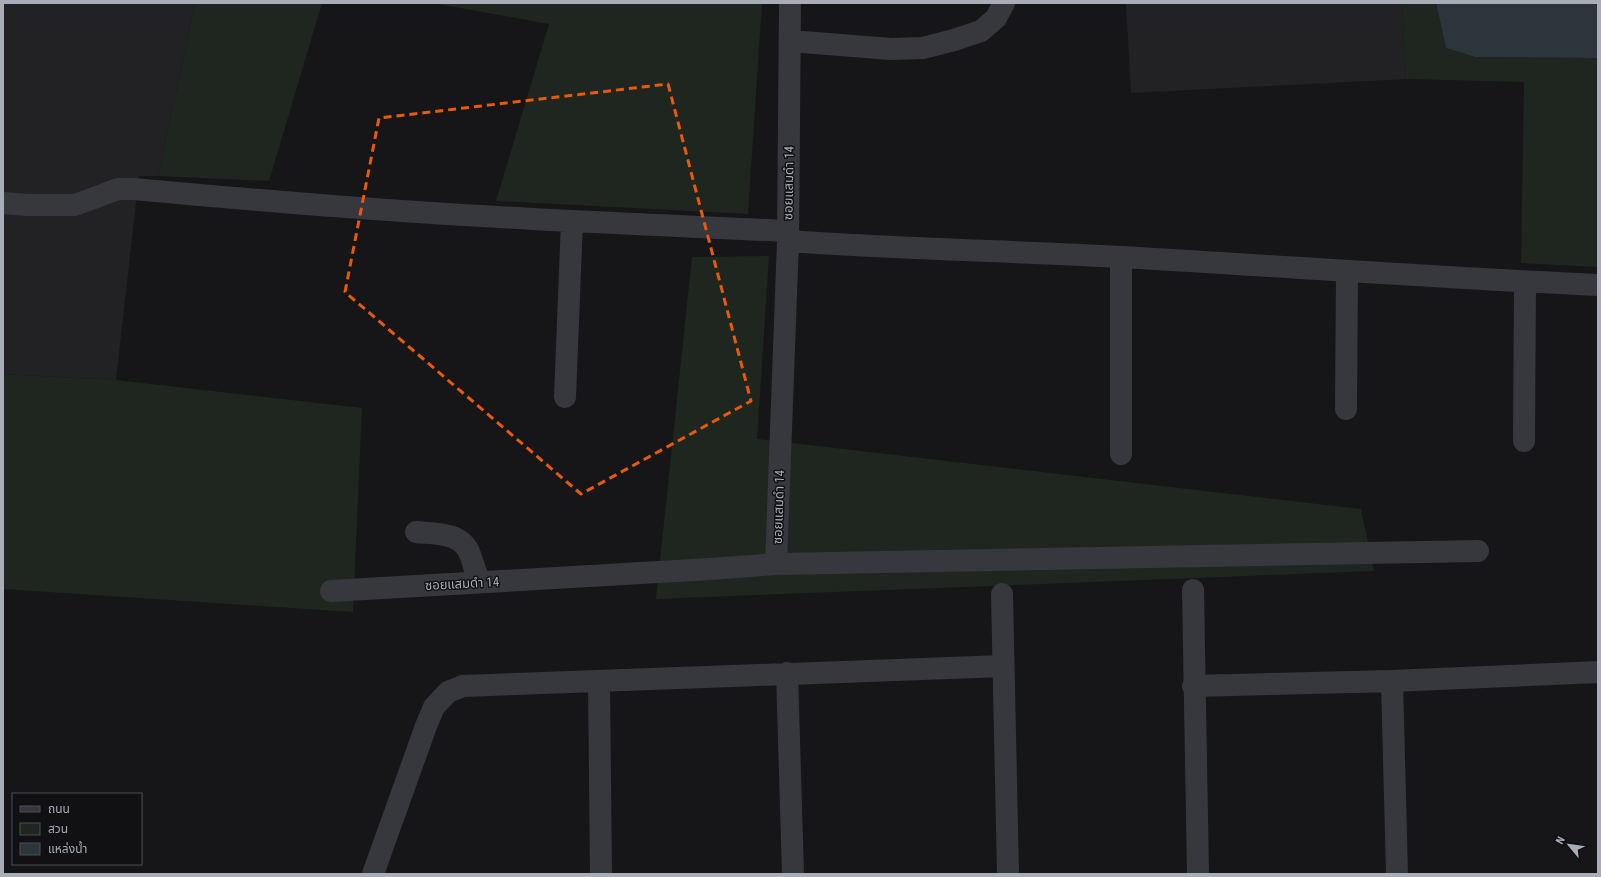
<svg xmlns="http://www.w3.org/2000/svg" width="1601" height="877" viewBox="0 0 1601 877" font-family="'Roboto Condensed','Noto Sans Thai',sans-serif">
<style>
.built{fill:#222225}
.green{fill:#1e261f}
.water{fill:#2c353c}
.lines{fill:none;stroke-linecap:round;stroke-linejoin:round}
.minor{stroke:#37383d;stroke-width:22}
.marked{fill:none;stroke:#e8590c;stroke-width:3;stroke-dasharray:8 5;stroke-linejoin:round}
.labels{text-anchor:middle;stroke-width:3;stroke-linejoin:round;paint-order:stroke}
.street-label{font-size:13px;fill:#a8adb8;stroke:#111113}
</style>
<rect width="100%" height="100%" fill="#161618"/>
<!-- built -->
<path class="built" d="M3,3H195L158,176H139L116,380L3,374Z
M1126,3H1402L1406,79L1131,93Z"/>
<!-- green -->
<path class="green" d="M195,3H322L269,181L158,176Z
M433,3H762L748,214L496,201L549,24Z
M1402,3H1436L1446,48L1475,57L1598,58V267L1521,263L1524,82L1406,79Z
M769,256L757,439L1361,509L1374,571L656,599L692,257Z
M3,374L116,380L362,408L353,612L3,589Z"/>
<!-- water -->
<path class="water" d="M1436,3H1598V58L1475,57L1446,48Z"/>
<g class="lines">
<!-- minor -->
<path class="minor" d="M790,41L891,49L923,48L954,40L981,31L996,18L1004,3
M3,203L27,205H75L118,189H133C199,195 266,201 333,206C485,218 636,224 788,231
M788,241C899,249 1010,251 1122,257C1280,266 1439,278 1598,285
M565,397L572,221
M1346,409L1347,271
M1524,441L1525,282
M1121,454V257
M416,532C434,534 460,532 469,552C473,562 476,573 479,582
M776,564L1478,551
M1193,590L1198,874
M331,591L710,569L776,564L788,241L790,3
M1002,594L1008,874
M787,673L793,874
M1392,681L1397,874
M599,682L601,874
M1193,686L1392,681L1598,672
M373,874L426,726L434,707L448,692L463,686C643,680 823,672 1003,666"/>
</g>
<!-- marked area -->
<path class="marked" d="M668,84L751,401L581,494L345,292L379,118Z"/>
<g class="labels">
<!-- street labels -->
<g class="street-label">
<text transform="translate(788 183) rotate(-89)" y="5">ซอยแสมดำ 14</text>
<text transform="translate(778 507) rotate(-88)" y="5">ซอยแสมดำ 14</text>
<text transform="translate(462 583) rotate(-3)" y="5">ซอยแสมดำ 14</text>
</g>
</g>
<!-- border -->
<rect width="1601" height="877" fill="none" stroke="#a8adb8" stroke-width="8"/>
<!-- legend -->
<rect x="12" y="793" width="130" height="72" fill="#111113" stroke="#4d4f55"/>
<rect x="20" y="806" width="20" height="6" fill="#37383d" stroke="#4d4f55"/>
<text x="48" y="813" font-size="12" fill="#a8adb8">ถนน</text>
<rect x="20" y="823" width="20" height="12" fill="#1e261f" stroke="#4d4f55"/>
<text x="48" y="833" font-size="12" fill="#a8adb8">สวน</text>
<rect x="20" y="843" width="20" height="12" fill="#2c353c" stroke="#4d4f55"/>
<text x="48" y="853" font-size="12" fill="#a8adb8">แหล่งน้ำ</text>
<!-- north arrow -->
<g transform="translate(1569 845) rotate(299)" stroke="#111113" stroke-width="3" paint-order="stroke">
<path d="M0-3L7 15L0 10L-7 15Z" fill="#a8adb8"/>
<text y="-6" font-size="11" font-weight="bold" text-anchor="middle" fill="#a8adb8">N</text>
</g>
</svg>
